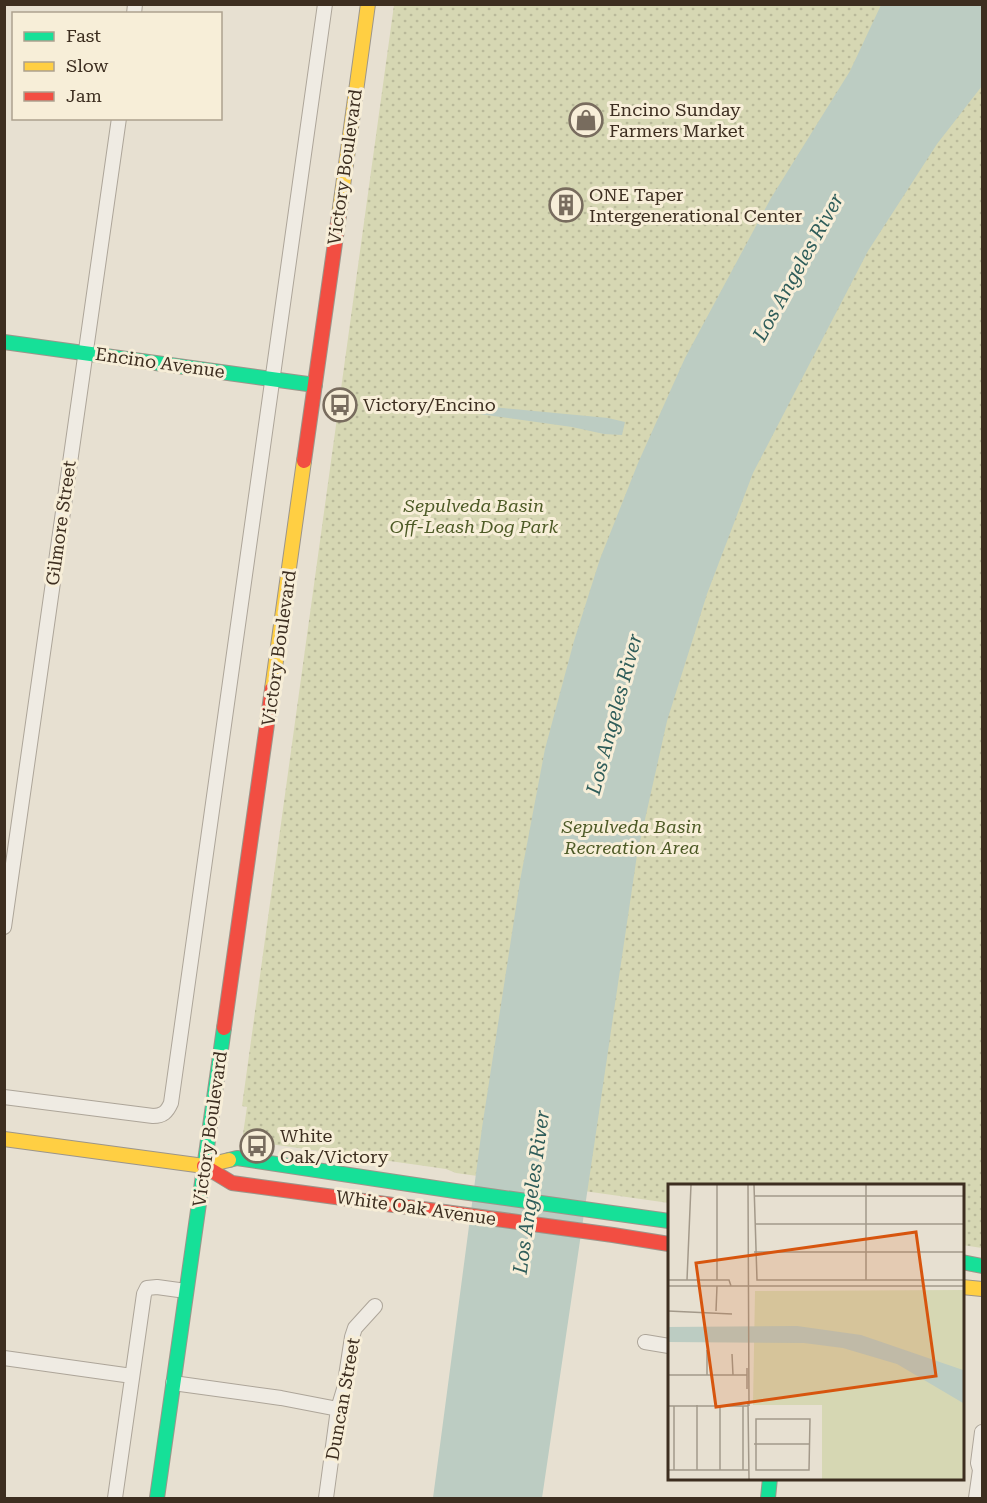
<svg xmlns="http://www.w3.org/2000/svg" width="987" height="1503" viewBox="0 0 987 1503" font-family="'Roboto Serif',serif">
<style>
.park{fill:url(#park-dots)}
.water{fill:#bcccc2}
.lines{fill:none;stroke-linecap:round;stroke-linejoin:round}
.stream{stroke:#bcccc2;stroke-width:4}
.street-casing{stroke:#ada599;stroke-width:16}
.fast-casing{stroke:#9c958a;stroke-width:16}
.slow-casing{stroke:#9c958a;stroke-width:16}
.jam-casing{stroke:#9c958a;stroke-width:16}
.street{stroke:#efebe3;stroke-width:14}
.fast{stroke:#16e098;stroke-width:14}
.slow{stroke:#ffcf43;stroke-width:14}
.jam{stroke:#f24e42;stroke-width:14}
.labels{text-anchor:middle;stroke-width:6;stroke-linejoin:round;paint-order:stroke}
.poi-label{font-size:18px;fill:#3d2e20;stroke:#f7eed8;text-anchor:start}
.street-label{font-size:18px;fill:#3d2e20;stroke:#f7eed8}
.park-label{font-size:18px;font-style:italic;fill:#4d5a26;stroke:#f7eed8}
.water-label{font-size:20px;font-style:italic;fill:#2f5d5a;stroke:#f7eed8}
.inset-road{fill:none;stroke:#a3998a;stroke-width:1.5}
.view{fill:#d7550e;fill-opacity:0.15;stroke:#d7550e;stroke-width:3}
.inset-edge{fill:none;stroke:#3d2e20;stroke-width:3}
</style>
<defs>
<pattern id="park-dots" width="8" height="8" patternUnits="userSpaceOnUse" patternTransform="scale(1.5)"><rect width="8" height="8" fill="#d6d7b3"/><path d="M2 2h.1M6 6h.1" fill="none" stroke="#b9b99a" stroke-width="1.8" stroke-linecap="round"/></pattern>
</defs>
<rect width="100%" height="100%" fill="#e7e0d1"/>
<!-- park -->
<path class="park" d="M394,5H982V1248L962,1245V1185H669V1203L456,1173L446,1169L248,1141L243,1134L247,1107L242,1106Z"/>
<!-- water -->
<path class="water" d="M881,5H982V86L937,144L868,251L753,473L707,594L667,721L637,855L542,1498H433L482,1128L520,881L545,749L574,641L600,559L638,463L685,358L771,198L850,71Z
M419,400L608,418L625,422L622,435L604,434L572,427L450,410H417Z"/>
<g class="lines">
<!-- stream -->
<path class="stream" d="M407,404L421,405"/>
<defs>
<path id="street" d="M134,14L135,4
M4,927L119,118
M4,1097L153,1116C163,1116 167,1112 171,1103L325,4
M645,1342L669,1346
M4,1358L132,1376
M173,1383L281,1398L338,1409
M115,1498L144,1294L147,1288L157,1287L186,1291
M326,1498L338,1409L344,1389L352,1337L355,1328L375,1306
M976,1498L980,1470L978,1463L982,1432"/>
<path id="fast" d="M4,342L315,385
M229,1160L237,1158L455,1191L669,1221
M962,1262L982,1266
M157,1498L224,1028
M768,1498L770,1478"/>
<path id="slow" d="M339,215L368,4
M272,689L304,461
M4,1139L204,1166L229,1160
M962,1287L982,1289"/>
<path id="jam" d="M304,461L339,215
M224,1028L272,689
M204,1166L232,1183L613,1235L669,1244"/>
</defs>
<!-- street casing -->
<use href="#street" class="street-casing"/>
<!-- fast casing -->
<use href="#fast" class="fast-casing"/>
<!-- slow casing -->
<use href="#slow" class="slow-casing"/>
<!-- jam casing -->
<use href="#jam" class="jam-casing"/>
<!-- street -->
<use href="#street" class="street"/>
<!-- fast -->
<use href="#fast" class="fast"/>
<!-- slow -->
<use href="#slow" class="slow"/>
<!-- jam -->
<use href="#jam" class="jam"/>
</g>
<!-- icons -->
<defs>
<symbol id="shop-ring" viewBox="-11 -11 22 22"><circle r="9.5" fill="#f7eed8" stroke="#786c5e" stroke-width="1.5"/><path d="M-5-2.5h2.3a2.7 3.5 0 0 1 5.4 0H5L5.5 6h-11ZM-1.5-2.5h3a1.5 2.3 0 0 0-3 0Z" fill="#786c5e"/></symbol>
<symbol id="building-ring" viewBox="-11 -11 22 22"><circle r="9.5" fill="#f7eed8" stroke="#786c5e" stroke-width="1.5"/><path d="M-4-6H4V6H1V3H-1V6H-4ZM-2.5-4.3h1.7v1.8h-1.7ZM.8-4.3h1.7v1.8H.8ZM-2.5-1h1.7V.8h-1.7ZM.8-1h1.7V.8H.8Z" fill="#786c5e"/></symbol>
<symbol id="bus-ring" viewBox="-11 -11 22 22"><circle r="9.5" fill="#f7eed8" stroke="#786c5e" stroke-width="1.5"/><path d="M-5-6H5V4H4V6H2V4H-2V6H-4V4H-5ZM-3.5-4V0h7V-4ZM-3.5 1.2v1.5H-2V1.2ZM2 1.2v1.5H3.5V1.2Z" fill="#786c5e"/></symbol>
</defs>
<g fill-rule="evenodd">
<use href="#shop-ring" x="567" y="101" width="38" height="38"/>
<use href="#building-ring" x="547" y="186" width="38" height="38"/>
<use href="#bus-ring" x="321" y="386" width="38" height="38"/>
<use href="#bus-ring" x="238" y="1127" width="38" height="38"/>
</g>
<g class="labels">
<!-- poi labels -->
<g class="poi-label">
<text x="609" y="116">Encino Sunday<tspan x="609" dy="21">Farmers Market</tspan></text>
<text x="589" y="201">ONE Taper<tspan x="589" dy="21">Intergenerational Center</tspan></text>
<text x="363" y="411">Victory/Encino</text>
<text x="280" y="1142">White<tspan x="280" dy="21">Oak/Victory</tspan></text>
</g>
<!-- street labels -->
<g class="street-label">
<text transform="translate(345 167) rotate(-82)" y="6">Victory Boulevard</text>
<text transform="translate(160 363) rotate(8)" y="6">Encino Avenue</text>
<text transform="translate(61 523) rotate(-82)" y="6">Gilmore Street</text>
<text transform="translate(279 648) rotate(-82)" y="6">Victory Boulevard</text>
<text transform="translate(210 1129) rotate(-82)" y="6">Victory Boulevard</text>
<text transform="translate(416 1208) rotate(8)" y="6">White Oak Avenue</text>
<text transform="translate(343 1399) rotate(-80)" y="6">Duncan Street</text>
</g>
<!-- park labels -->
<g class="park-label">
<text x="474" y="512">Sepulveda Basin<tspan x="474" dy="21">Off-Leash Dog Park</tspan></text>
<text x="632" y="833">Sepulveda Basin<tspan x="632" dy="21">Recreation Area</tspan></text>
</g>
<!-- water labels -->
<g class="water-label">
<text transform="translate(798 267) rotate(-61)" y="7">Los Angeles River</text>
<text transform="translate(614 714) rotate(-75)" y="7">Los Angeles River</text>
<text transform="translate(531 1192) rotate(-82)" y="7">Los Angeles River</text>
</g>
</g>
<!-- overview -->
<g transform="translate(668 1184)">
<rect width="296" height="296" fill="#e7e0d1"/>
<path d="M295,106V295H154V221H85L87,107Z" fill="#d6d7b3"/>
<path d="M129,142L193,151L295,186V219L229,180L175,164L136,159L0,158V143Z" fill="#bcccc2"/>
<path class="inset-road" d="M49,1V96M80,1L81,222M86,1L89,96H296M86,12H296M87,40H296M86,68H296M0,96H61L63,102M19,96L23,1M198,96V1M0,102H296M0,127L64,130M48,127L49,102M39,166V191M64,170L65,191M0,191H79M79,205V184M80,220L81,295M29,221V286M0,222H80M6,222V286M52,222V286M88,235H142L141,286H88ZM86,260H142M0,286H81M75,286V222"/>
<path class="view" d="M248,48L268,192L48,223L28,79Z"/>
<rect width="296" height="296" class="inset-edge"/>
</g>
<!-- border -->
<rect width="987" height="1503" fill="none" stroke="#3d2e20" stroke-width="12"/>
<!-- legend -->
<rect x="12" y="12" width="210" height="108" fill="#f7eed8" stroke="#ada18e" stroke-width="1.5"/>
<rect x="24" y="32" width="30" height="9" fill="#16e098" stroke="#ada18e" stroke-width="1.5"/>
<text x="66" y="42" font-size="18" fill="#3d2e20">Fast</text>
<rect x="24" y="62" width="30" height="9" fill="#ffcf43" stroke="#ada18e" stroke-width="1.5"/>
<text x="66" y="72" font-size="18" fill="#3d2e20">Slow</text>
<rect x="24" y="92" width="30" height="9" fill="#f24e42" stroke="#ada18e" stroke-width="1.5"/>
<text x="66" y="102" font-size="18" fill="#3d2e20">Jam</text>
</svg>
